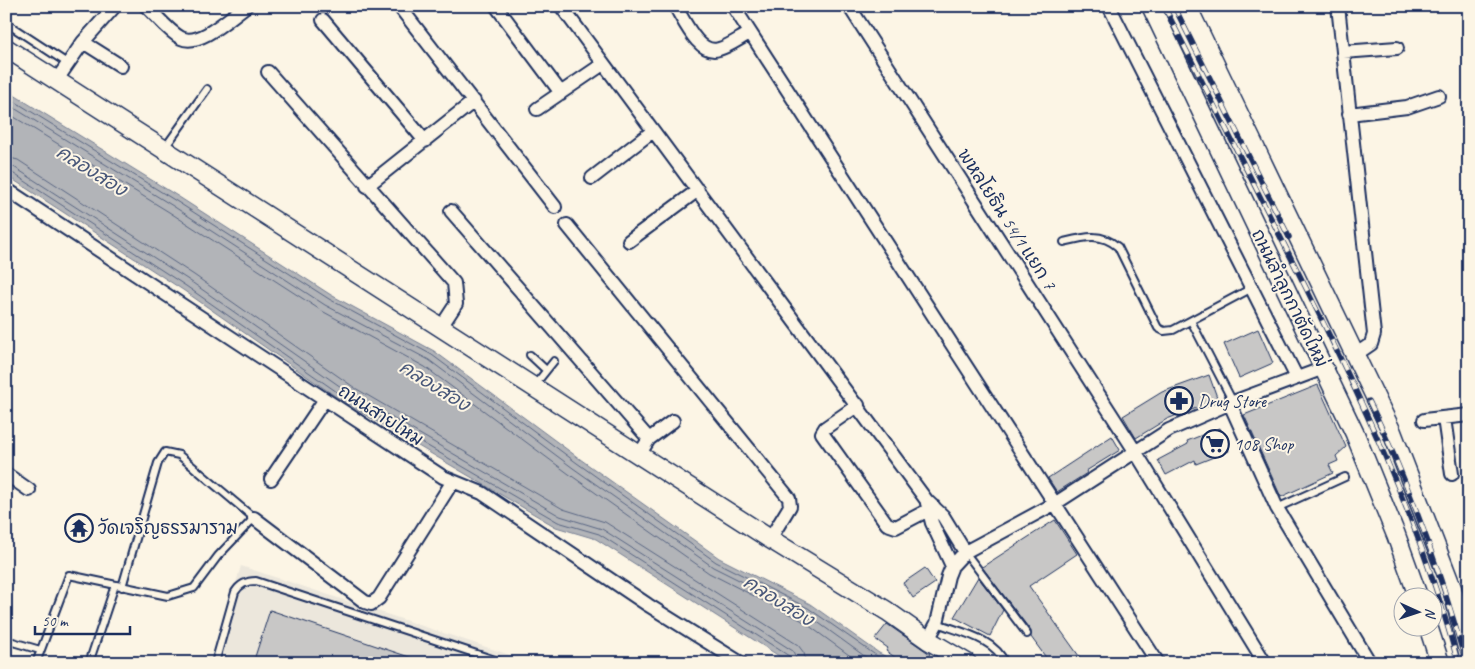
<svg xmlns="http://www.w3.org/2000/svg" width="1475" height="669" viewBox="0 0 1475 669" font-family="Caveat,'Playpen Sans Thai',sans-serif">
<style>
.built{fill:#ece7dc}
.water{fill:#b2b4b8;stroke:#767f94}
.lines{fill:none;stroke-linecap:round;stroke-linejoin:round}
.shore{stroke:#576482;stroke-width:1}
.building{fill:#c8c7c6;stroke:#1b2f5e}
.lane-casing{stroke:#1b2f5e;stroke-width:10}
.street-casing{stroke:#1b2f5e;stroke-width:16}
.secondary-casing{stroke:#1b2f5e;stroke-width:21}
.lane{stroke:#fcf5e5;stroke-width:6}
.street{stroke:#fcf5e5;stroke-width:12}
.secondary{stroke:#fcf5e5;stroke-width:18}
.rail-casing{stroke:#1b2f5e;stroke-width:5.5}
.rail{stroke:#fcf5e5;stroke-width:4;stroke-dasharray:11;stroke-linecap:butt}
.labels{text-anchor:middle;stroke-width:4;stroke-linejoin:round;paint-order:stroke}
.street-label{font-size:18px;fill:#1b2f5e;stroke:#fcf5e5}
.poi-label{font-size:18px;fill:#1b2f5e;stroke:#fcf5e5;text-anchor:start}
.water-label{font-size:19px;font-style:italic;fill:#485779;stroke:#fcf5e5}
</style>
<rect width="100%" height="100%" fill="#fcf5e5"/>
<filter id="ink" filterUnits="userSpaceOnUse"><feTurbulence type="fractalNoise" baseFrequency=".02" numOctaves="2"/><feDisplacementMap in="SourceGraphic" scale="10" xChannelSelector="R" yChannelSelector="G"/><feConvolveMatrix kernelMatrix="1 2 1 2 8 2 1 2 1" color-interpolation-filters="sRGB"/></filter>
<g filter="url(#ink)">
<!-- built -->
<path class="built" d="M241,566L534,663H212Z"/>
<!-- water -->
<path class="water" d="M6,90L179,197L331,295L434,351L580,459L719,558L810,604L879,653L898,663H790L596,539L556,527L345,403L183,290L6,175Z"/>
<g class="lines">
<!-- shore -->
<path class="shore" d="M6,96L176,201L329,299L432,355L577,463L716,562L808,608L887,663
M6,103L173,206L325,305L429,360L573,468L713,567L805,613L874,663
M6,112L169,212L322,311L425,367L569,474L709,573L801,620L860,663
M6,157L18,160L194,275L355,388L563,509L605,522L798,645L804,653L806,663
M6,165L14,167L190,281L351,394L560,516L602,529L793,651L798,663
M6,171L11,172L186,286L347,399L558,522L599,534L789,656L792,663"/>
</g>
<!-- building -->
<path class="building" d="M1258,329L1273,363L1239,378L1224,344Z
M1209,375L1218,400L1167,419L1136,438L1123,416L1162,392Z
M1318,385L1346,447L1336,456L1338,461L1329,465L1333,473L1281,497L1244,415Z
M1220,428L1229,451L1196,464L1195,460L1166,475L1158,460L1188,444L1187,441Z
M1112,436L1120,450L1086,471L1087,473L1057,492L1048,478Z
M1055,520L1077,554L1029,586L1084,663H1050L1031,637V631L982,567Z
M925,568L935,583L913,598L903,583Z
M978,577L1003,610L990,636L954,617Z
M270,610L421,661V663H253Z
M887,624L930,654L923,663H903L886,651L888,648L875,639Z"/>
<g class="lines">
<defs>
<path id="lane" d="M6,23L67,63
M164,149L207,89
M1064,242C1084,237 1101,232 1118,247L1158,328L1164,331L1173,330L1252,288
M1191,321L1233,402
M530,355L546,370
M534,386L554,361
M1277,508L1345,477
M965,552L1027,634
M937,623C960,632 995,638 1005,663
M6,640L40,650
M36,663L69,575L168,596L194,588L218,556L254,518L179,455L165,452L158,463L122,587
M89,663L115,585
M215,663L235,592C240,584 246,581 256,581L504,663"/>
<path id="street" d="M146,6C157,16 168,31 181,38C200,47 230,17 246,6
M399,6L555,207
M496,6L561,93
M561,6L927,501L943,516L965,552
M675,6C684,20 699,56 719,49C730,46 740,38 750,33
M733,6L1158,663
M849,6L1135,451L1265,663
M1109,6L1297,378
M1338,6L1374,334L1371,344L1355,355
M323,20L425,141
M83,42L121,66
M1343,52L1397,48
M268,72L454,283L456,304L441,327
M56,81L83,42L115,6
M537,109L603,64
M1349,114L1407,107L1439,96
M592,178L653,131
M367,186L474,101
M6,189L443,477L482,493L648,605L741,663
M451,211L649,439
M567,225L789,498L790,506L770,539
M629,241L698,190
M1230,404L1277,508L1370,663
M858,405L825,428L822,433L887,524L896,527L934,507
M1444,418L1452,474
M1424,420L1469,415
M639,455L649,439L673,421
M6,474L29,490
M271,479L325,399
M927,503L932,523L952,566
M254,518L365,602L371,604L379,598L453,481
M928,640L937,623L948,576L952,566L965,552L1056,503L1169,430L1233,402L1324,368"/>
<path id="secondary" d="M1151,6L1355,434L1396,535L1418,596
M1187,6L1392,432L1452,588L1469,656
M6,48L770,539L887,611L928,640L967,663
M1428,626L1440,663"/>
</defs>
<!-- lane casing -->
<use href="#lane" class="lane-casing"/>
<!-- street casing -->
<use href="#street" class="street-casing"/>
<!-- secondary casing -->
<use href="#secondary" class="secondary-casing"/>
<!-- lane -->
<use href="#lane" class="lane"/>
<!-- street -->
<use href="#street" class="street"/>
<!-- secondary -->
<use href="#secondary" class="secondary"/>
<defs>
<path id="rail" d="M1164,6C1206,89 1248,172 1290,256C1356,387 1420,520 1458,663
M1174,6L1289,237
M1369,401C1410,485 1441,573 1466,663"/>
</defs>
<!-- rail casing -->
<use href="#rail" class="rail-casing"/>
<!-- rail -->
<use href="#rail" class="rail"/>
</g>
</g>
<!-- icons -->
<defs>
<symbol id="pharmacy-ring" viewBox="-11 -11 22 22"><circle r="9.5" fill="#fcf5e5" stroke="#1b2f5e" stroke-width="1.5"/><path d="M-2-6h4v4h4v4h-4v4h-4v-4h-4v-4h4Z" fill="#1b2f5e"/></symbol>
<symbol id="supermarket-ring" viewBox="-11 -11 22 22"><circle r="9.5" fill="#fcf5e5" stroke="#1b2f5e" stroke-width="1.5"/><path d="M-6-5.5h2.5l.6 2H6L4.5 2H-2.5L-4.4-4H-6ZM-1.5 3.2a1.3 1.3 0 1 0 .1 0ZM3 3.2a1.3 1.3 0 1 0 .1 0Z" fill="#1b2f5e"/></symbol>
<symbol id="temple-ring" viewBox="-11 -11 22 22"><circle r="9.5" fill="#fcf5e5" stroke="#1b2f5e" stroke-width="1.5"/><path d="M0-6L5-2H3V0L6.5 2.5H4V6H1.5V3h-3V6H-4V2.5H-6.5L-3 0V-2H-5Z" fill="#1b2f5e"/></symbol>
</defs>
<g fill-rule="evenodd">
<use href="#pharmacy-ring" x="1163" y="385" width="32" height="32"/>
<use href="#supermarket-ring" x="1199" y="428" width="32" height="32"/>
<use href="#temple-ring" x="63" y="512" width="32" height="32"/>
</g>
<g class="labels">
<!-- street labels -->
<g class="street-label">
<text transform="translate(1007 219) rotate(57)" y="6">พหลโยธิน 54/1 แยก 7</text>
<text transform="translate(1290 298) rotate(64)" y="6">ถนนลำลูกกาตัดใหม่</text>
<text transform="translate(381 415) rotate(33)" y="6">ถนนสายไหม</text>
</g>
<!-- poi labels -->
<g class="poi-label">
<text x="1198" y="407">Drug Store</text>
<text x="1234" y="450">108 Shop</text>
<text x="98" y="534">วัดเจริญธรรมาราม</text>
</g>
<!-- water labels -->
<g class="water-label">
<text transform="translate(92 170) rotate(32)" y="7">คลองสอง</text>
<text transform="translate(435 385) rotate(32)" y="7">คลองสอง</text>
<text transform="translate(779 600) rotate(32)" y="7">คลองสอง</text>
</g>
</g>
<!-- margin -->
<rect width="1475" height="669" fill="none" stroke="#fcf5e5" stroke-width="25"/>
<rect x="12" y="12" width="1450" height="644" fill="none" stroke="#1b2f5e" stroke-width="2" filter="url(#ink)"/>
<!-- north arrow -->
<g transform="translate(1418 612) rotate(93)"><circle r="24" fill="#fcf5e5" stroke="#a2a6af"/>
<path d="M0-4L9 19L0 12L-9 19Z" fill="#1b2f5e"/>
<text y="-8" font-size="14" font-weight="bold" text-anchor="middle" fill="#1b2f5e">N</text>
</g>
<!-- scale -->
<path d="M35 626v8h95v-8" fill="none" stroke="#1b2f5e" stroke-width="2.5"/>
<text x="42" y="626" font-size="15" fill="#1b2f5e" stroke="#fcf5e5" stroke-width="4" paint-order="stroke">50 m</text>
</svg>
